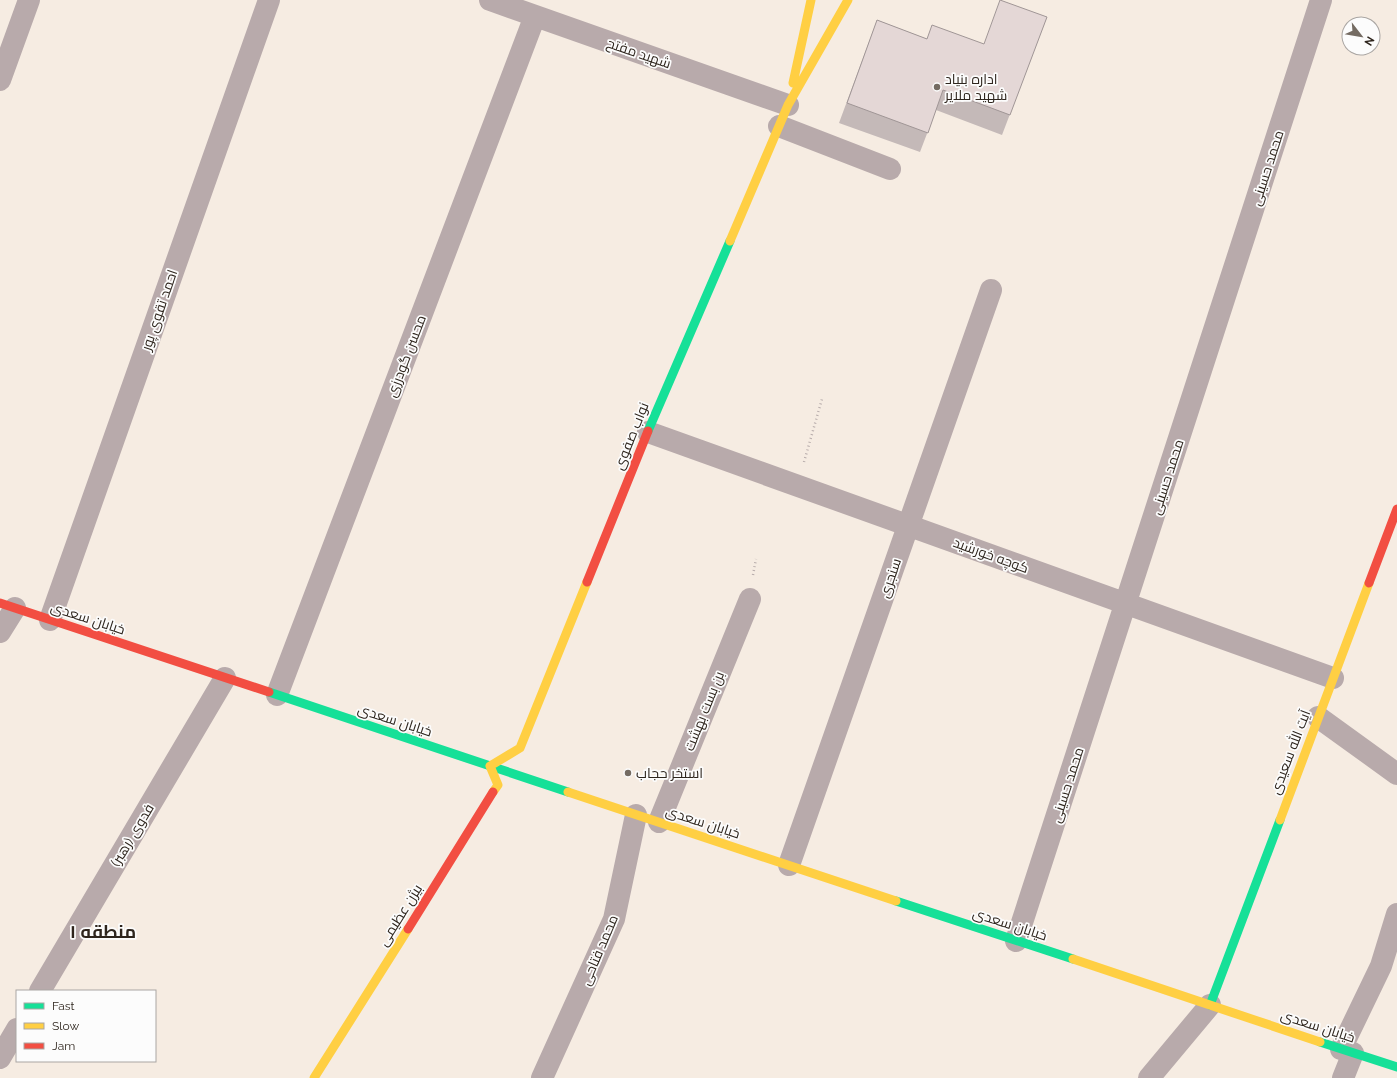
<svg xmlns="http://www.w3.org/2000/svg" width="1397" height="1078" viewBox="0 0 1397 1078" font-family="Raleway,Cairo,sans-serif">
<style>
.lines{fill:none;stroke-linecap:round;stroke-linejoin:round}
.path{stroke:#b7acab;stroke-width:2.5;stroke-dasharray:1 3;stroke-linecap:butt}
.street{stroke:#b8aaab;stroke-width:22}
.fast{stroke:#16e098;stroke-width:9}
.slow{stroke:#ffcf43;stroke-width:9}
.jam{stroke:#f24e42;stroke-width:9}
.wall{fill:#c4b9b8}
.building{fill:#e4d7d6;stroke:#a09696}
.poi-dot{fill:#746b62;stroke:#fcfcfc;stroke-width:1.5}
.labels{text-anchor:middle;stroke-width:3.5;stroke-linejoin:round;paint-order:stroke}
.street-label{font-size:14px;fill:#2e251d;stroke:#fcfcfc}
.poi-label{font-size:14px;fill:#2e251d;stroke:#fcfcfc;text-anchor:start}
.district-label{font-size:18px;font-weight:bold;fill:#2e251d;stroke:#fcfcfc}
</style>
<rect width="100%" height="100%" fill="#f6ece2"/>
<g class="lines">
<!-- path -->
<path class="path" d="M804,462L822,399
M753,575L756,559"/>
<!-- street -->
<path class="street" d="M490,0L788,105
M0,80L29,0
M779,126L890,169
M648,432L1333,678
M50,620L269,0
M0,632L15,608
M277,695L535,16
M1318,717L1397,774
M659,822L750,599
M789,865L991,290
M1016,941L1321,0
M40,991L225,678
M1341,1049L1381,966L1397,914
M0,1058L17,1029
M542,1078L614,919L636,815
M1149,1078L1210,1005
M1343,1078L1353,1053"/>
<!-- fast -->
<path class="fast" d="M648,431L730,241
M269,692L568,792
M896,901L1073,959
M1210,1005L1280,820
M1320,1042L1397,1067"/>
<!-- slow -->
<path class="slow" d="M793,83L811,0
M730,241L788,105L848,0
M493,792L498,785L490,766L520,748L587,582
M568,792L896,901
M1280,820L1369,583
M1073,959L1320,1042
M314,1078L408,929"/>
<!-- jam -->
<path class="jam" d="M587,582L648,431
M1369,583L1397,509
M0,603L269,692
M408,929L493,792"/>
</g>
<!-- wall -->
<path class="wall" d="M1047,17L1002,135L936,110L920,152L839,123L877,20L927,39L984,44Z"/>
<!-- building -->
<path class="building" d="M1000,0L1047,17L1010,115L943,90L928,133L847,103L877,20L927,39L932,25L984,44Z"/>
<!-- markers -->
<g class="poi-dot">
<circle cx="937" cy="87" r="4"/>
<circle cx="628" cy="773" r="4"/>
</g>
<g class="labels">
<!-- street labels -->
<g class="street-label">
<text transform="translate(639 53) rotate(19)" y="5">شهید مفتح</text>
<text transform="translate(1267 168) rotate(-72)" y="5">محمد حسینی</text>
<text transform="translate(159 310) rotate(-71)" y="5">احمد تقوی پور</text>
<text transform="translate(406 356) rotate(-69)" y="5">محسن گودرزی</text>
<text transform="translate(631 436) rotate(-68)" y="5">نواب صفوی</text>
<text transform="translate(1167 477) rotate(-72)" y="5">محمد حسینی</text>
<text transform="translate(991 555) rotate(20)" y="5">کوچه خورشید</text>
<text transform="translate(890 578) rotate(-71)" y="5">سنجری</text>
<text transform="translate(88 618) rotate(18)" y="5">خیابان سعدی</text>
<text transform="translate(704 711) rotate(-68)" y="5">بن بست بهشت</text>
<text transform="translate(395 720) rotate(18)" y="5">خیابان سعدی</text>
<text transform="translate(1290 752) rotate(-69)" y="5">آیت الله سعیدی</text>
<text transform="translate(1067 785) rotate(-72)" y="5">محمد حسینی</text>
<text transform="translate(703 822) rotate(18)" y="5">خیابان سعدی</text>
<text transform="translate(132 835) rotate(-59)" y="5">فدوی (رهبر)</text>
<text transform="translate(400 915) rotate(-58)" y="5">بیژن عظیمی</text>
<text transform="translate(1010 924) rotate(18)" y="5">خیابان سعدی</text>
<text transform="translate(599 950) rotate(-67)" y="5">محمد فتاحی</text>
<text transform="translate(1318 1026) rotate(18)" y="5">خیابان سعدی</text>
</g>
<!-- poi labels -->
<g class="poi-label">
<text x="945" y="84">اداره بنیاد<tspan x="945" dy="16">شهید ملایر</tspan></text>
<text x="636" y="778">استخر حجاب</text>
</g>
<!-- district labels -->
<g class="district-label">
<text x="103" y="938">منطقه ۱</text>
</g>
</g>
<!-- legend -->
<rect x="16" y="990" width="140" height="72" fill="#fcfcfc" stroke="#aaa6a3"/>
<rect x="24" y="1003" width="20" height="6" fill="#16e098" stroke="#aaa6a3"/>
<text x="52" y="1010" font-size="12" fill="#2e251d">Fast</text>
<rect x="24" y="1023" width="20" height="6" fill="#ffcf43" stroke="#aaa6a3"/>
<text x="52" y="1030" font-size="12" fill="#2e251d">Slow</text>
<rect x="24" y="1043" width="20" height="6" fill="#f24e42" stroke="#aaa6a3"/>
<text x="52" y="1050" font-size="12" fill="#2e251d">Jam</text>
<!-- north arrow -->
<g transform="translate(1361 36) rotate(121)"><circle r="19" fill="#fcfcfc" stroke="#aaa6a3"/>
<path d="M0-3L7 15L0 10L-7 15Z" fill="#746b62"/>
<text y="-6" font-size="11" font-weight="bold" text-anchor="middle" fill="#2e251d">N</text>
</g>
</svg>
